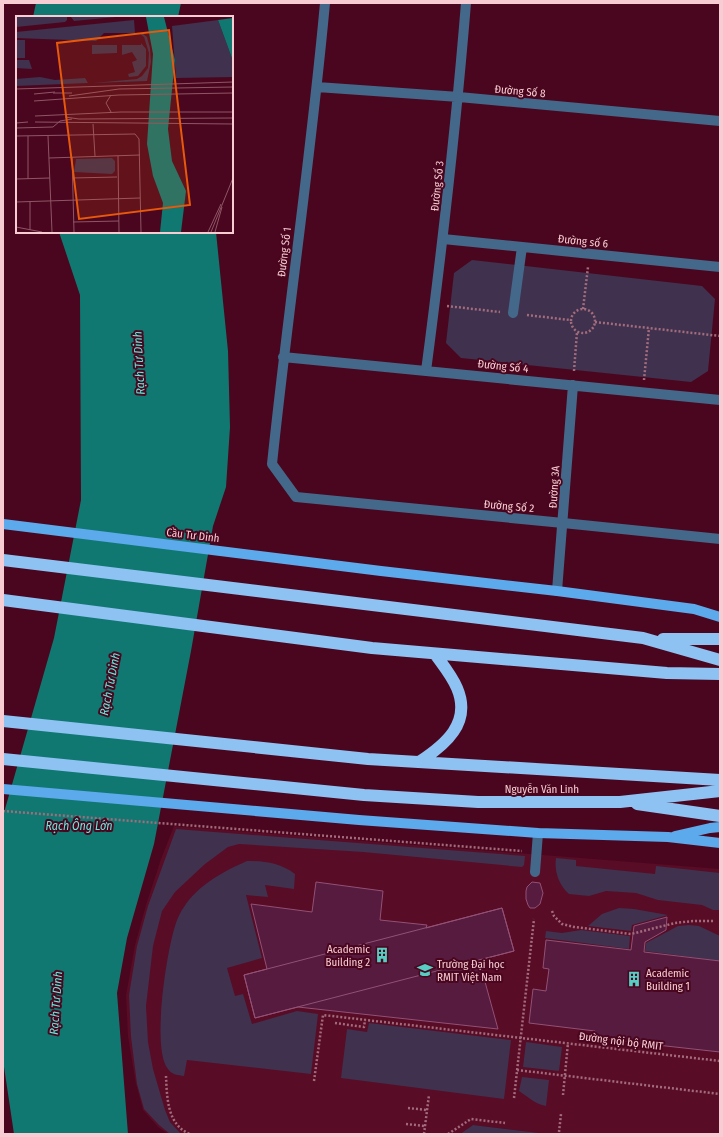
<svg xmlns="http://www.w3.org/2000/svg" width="723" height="1137" viewBox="0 0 723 1137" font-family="'Fira Sans Condensed',sans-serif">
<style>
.built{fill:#580c26}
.green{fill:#40314e}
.water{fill:#107871}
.building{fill:#561b3f;stroke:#925175}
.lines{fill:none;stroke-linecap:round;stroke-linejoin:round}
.path{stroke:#a36c7c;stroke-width:2.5;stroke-dasharray:2 2;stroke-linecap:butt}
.minor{stroke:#446889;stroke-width:10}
.major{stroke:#5ca9ec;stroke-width:10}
.highway{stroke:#8dc2f2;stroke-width:12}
.labels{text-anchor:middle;stroke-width:4;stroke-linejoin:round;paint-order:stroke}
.street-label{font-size:11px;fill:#f7ccd3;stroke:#4a061e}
.poi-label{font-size:11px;fill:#f7ccd3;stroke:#4a061e;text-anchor:start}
.water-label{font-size:12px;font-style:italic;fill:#66eadd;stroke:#4a061e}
.inset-road{fill:none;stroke:#8f5566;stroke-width:1}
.view{fill:#e8590c;fill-opacity:0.15;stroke:#e8590c;stroke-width:2}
.inset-edge{fill:none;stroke:#f7ccd3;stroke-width:2}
</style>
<rect width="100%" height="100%" fill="#4a061e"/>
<!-- built -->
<path class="built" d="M174,826L720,869V1134H548L473,1125L460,1134H168L158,1127L143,1110L136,1084L128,1037L126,995L135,945L146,905L161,859Z"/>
<!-- green -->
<path class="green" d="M472,260L702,286L715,299L708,371L691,382L461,358L446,343L454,273Z
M176,829L525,856L524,865L522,867L363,852L239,844L228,847L205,864L175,892L162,911L153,946L146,1006L148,1042L153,1069L165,1110L170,1122L181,1134H170L159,1125L144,1109L137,1084L131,1037L129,995L137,946L148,906Z
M556,858L576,860V866L655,874L656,866L720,873V910H713L702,905L658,900L636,893L606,891L589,896L569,894C559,885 554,872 556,858Z
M247,861C265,861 280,863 295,874L294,889L265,885L268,897L246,895L262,958L227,968L235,996L243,994L252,1024L297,1011L318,1014L311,1074L187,1060L184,1076C178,1075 172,1075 168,1069C151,1049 167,948 176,923C178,917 181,911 184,907C198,885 224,871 247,861Z
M619,908L634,909L668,915L632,925L631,931L588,926L602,914Z
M689,925L699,926L720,936V961L645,951L646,943L678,926Z
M581,930L630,936L629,949L545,938L546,931L562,933Z
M369,1023L511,1040L504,1099L341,1078L347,1029L367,1032Z
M526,1042L562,1047L559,1071L523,1067Z
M522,1077L549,1080L546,1106C535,1104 528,1097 519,1091Z
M473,1125L548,1134H460Z"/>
<!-- water -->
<path class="water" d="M36,3H181L178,17H33Z
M59,232H216L228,351L230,427L226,487L213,526L191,651L154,844L127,938L117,993L128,1134H14L3,1060V816L54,638L81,500L80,295Z"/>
<!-- building -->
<path class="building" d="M316,882L383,891L380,920L427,925L426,928L502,908L514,951L479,960L498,1029L298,1007L255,1018L244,975L267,969L251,904L312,912Z
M532,882L540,883L543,893L540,904L535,908H530L528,905L526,899V891L527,887Z
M502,908L514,951L255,1018L244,975Z
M667,917L666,930L645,942L644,952L720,961V1052L594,1038L595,1031L529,1023L533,989L546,991L549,969L543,968L546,940L631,950L634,926Z"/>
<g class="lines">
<!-- path -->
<path class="path" d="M447,306L500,312
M571 321a12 12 0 1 1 24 0a12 12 0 1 1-24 0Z
M583,309L588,267
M527,315L570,320
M595,322L720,336
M574,371L577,332
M644,380L649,328
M3,811L522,851
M552,911L554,916L562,924L574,927L631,934L675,923L693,921H715
M335,1023L364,1027L365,1020
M517,1070L720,1094
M166,1076C167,1097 167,1125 190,1134
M314,1081L323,1015L720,1061
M563,1095L568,1043
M514,1098L534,919
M408,1108L427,1110
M406,1124L425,1126
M559,1132L561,1114
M424,1134L429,1095
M448,1134L471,1119L505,1123"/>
<!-- minor -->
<path class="minor" d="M325,3C311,157 288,310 272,464L296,497L563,523L720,539
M317,87L459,97L720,121
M443,239L720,267
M513,313L522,247
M283,357L720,400
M426,371C442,249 456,126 466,3
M557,591L573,385
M535,872L538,833"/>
<!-- major -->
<path class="major" d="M3,524L381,571L557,591L694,609L720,617
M3,789L359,820L538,833L668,837L720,843
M675,836L710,828L720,827"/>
<!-- highway -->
<path class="highway" d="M3,560L643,638L720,660
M3,600L372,648L667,673L720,674
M663,639H720
M3,721L368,759L720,780
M3,759L364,795L478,802H620L720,791
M419,762C445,745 472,723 457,688C452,676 443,665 435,654
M637,804L720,816"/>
</g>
<!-- icons -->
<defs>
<symbol id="building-bare" viewBox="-9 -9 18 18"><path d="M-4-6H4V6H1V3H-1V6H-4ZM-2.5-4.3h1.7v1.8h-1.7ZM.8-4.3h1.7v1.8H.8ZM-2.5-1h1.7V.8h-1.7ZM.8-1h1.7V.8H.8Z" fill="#56cec3" stroke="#4a061e" stroke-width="2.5" paint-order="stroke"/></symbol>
<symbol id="university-bare" viewBox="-9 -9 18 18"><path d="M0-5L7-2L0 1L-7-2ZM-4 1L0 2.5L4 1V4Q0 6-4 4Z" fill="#56cec3" stroke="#4a061e" stroke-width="2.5" paint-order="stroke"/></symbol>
</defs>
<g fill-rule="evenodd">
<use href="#building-bare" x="371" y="944" width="22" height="22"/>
<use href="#university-bare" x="414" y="959" width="22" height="22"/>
<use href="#building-bare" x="623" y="968" width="22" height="22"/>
</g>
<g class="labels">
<!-- street labels -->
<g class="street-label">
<text transform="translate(520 91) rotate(5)" y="4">Đường Số 8</text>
<text transform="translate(437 186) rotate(-84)" y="4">Đường Số 3</text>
<text transform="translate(583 241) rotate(6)" y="4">Đường số 6</text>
<text transform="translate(284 252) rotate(-83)" y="4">Đường Số 1</text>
<text transform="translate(503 366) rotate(6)" y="4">Đường Số 4</text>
<text transform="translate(554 487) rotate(-86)" y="4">Đường 3A</text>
<text transform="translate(509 506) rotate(5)" y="4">Đường Số 2</text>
<text transform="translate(193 535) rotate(7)" y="4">Cầu Tư Dinh</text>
<text x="542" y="793">Nguyễn Văn Linh</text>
<text transform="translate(621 1041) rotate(7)" y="4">Đường nội bộ RMIT</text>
</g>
<!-- poi labels -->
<g class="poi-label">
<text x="370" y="953" text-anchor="end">Academic<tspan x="370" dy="13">Building 2</tspan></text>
<text x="437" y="968">Trường Đại học<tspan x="437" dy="13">RMIT Việt Nam</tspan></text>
<text x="646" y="977">Academic<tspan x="646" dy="13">Building 1</tspan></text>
</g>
<!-- water labels -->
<g class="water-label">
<text transform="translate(139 363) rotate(-93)" y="4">Rạch Tư Dinh</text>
<text transform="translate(110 684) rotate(-79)" y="4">Rạch Tư Dinh</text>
<text x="79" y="830">Rạch Ông Lớn</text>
<text transform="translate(56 1003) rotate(-86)" y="4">Rạch Tư Dinh</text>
</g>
</g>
<!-- overview -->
<g transform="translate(16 16)">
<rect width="217" height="217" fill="#4a061e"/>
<path d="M0,1H51V4L49,6L0,11ZM55,1H100L58,5ZM118,4L119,17H88L80,25L0,22V16ZM202,4L217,45V61L160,62L156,10ZM123,17H126L131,21L134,32L135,46L131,65L77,67L121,63L126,60L132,52L133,37L128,21ZM0,24H9V42H0ZM125,27L130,33V50L122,60L113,61L112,58L119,56L116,46L121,44L116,36L106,39V29H125ZM76,29H101V37L76,38ZM0,44H13L16,53L0,52V60ZM24,61L39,64L69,62L72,67L0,70V63ZM96,142L99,145V155L96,158L58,156L60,143Z" fill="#40314e"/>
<path d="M130,1H148L159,44L152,113L156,145L170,175L165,216H144L147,187L137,160L131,128L137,38ZM217,2V45L202,4Z" fill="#107871"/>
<path class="inset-road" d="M0,73L217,66M37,77H56M18,78L39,76M53,80L103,73L217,71M18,85L103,79L217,77M95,96L90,87L95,79M19,100L105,96H217M49,101L63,103L217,102M44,105L56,103M19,106L217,108M0,107L12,106M77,108L79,140M0,112L37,111L44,105M0,120L119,118L123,123L125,216M12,120V163M32,120L36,216M102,140L103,216M56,141L58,216M33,142L124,139M56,162L101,161M0,163L34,162M14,185V214M0,186L124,182M57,206L103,205M0,211L26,216M192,216L205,188M195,216L217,162M199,216L206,191"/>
<path class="view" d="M153,14L174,189L63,203L41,27Z"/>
<rect width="217" height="217" class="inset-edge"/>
</g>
<!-- border -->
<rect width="723" height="1137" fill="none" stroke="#f7ccd3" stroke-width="8"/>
</svg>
